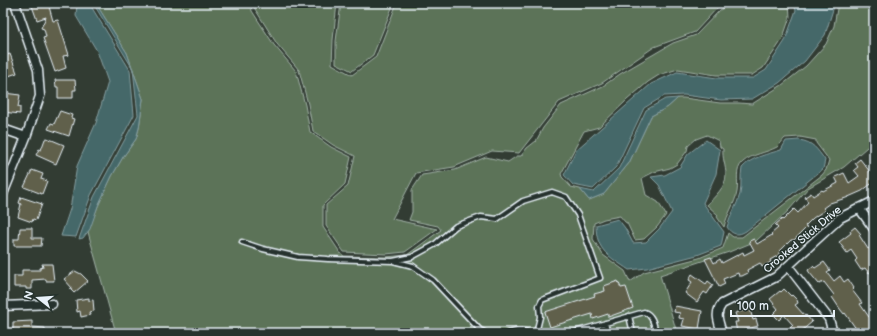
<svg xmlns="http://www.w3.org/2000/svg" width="877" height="336" viewBox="0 0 877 336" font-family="'Balsamiq Sans',sans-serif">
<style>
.green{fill:#5c7358;stroke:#a2b2a8;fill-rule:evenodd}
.water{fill:#446869;stroke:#869fa2}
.building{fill:#61604c;stroke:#e8f1f8}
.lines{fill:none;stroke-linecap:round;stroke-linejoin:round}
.service-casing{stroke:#e8f1f8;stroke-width:7}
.minor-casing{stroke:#e8f1f8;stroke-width:11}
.service{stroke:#26332d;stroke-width:4}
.minor{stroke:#26332d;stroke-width:8}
.labels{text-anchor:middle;stroke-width:3;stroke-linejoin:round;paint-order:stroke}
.street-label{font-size:11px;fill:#e8f1f8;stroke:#26332d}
</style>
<rect width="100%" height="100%" fill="#323c33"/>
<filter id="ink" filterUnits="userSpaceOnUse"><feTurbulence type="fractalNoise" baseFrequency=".025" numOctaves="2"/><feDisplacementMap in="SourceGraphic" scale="8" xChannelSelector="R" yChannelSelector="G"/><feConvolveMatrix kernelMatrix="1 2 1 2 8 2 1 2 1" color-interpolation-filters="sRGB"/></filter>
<g filter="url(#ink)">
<!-- green -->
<path class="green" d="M97,3H250L252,11L274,45L296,71L305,105L310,132L331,147L351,157L345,184L323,205V227L341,254L344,256L386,257L407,255L441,230L438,226L409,220L412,212V190L422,175L455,170L486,157L508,162L517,156H521L527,148L536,141L543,128L561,105L603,86L620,74L673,43L696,35L720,10L731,3H789L790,17L782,40L763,68L752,75H716L678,69L659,75L648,82L627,100L599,127L584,131L561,174L562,177L571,187L580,189L589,200L604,194L629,163L651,116L668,107L678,98H684L720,103H739L752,104L782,85L806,66L826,44L834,26L838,3H874V141L844,167L808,188L789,210L756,241L729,252L660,275L677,333H116L88,232L98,206L112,176L123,157L136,139L139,128L143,99L127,53L98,7ZM707,135L719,141L720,147L723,149C722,158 726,166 726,175C726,187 715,196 707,205L718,215L717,217L724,227C727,214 735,204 737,192C739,181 734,170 743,162C752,154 766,153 777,147C780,145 782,141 785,138L800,137L816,140V143L829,160L826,170L822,175L742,237H733L728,233L723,248L699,258L644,272L630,282L625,271L603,255L593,239L594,223L604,219L620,216L625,222L627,223L635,240L644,239L657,227L666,215L658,202L646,195L642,178L654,172L670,168L677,164L687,151L688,146L696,139Z
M253,3H337L333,40L332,64L352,75L376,57L397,3H725L718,7L695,32L654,47L602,83L559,102L519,153L492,151L454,167L416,173L392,219L437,229L405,252L386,254L344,252L326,226V205L348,186L355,156L333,145L313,131L308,104L299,70L277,44L255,9Z
M341,3H394L373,55L352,71L336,63V41Z"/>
<!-- water -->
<path class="water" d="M77,3H89L130,70L134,115L91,195L76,237L61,236L70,209L77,166L96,123L108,82L97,51L76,16Z
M93,3H97L98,7L127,53L143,99L139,128L136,139L123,157L112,176L98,206L90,229L83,238L79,239L94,197L138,115L133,69Z
M793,3H835L825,35L805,61L779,83L752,99L721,100L684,95L664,96L644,108L616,167L593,189L573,185L564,175L576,150L651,84L677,72L717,78H753L766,70L785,41L796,10Z
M678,98L668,107L651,116L629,163L604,194L589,200L580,189L594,192L619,168L646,110L665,99Z
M706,140L720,150L716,174L703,203L724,232L721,246L697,255L647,268L629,270C610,257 596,251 596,225L618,219L625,228L633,243L646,242L659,229L672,212L659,185L651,177L665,175L680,167L688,154Z
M799,140C813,142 817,149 825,160L823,169L746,231C738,236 732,235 727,227C730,215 737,206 740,194C742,185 740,177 742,168C751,157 768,154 781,150L786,141Z"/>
<!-- building -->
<path class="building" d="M31,3H48L53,21L58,20L69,55L63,56L66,68L55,72L43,38L46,37L44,29L41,28L46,17L37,20Z
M10,54L17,73L3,78V56Z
M55,80H75L76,90H73V98H58V87H56Z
M4,93L20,95L18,107H20V114L3,112Z
M60,111L72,115L71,118L74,119L69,136L48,129L51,123L54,124Z
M47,138L64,145L56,164L36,155L39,149L41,150L45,139Z
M860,159L874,177V188L871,184L862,191L846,198L830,203L823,208L825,210L813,218L805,226L807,227L794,240H791L779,252V255L770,260L771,262L762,267L760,263L747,270L748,273L742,276H739L738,273L723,279L725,284L719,287L705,259L711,257L714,263L720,259L722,263L743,252L744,255L754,250L749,241L754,239L757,244L772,235L771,234L778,228L775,225L782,219L783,220L794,209L798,213L808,202L805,197L811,193L813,196L822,190L823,191L838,183L835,177L844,173L849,183L859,176L854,170L858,167L855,163Z
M32,170L43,174L41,179L47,181L42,194L24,187Z
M21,197L42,204L36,220L33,219L32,222L18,217L21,204L19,203Z
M855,227L861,234L859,235L868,249L871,247L874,251V257L871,259L874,262V270L869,273L865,268L861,270L855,261L857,259L851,250L847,253L839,242L851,233L850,231Z
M20,228H32V238H42L41,246H14V239H19Z
M824,262L830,270L827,272L834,281L840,276L844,282L848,279L854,288L852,290L862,303L860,304L869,317L874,313V333H859L845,313L844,314L840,309L832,297L834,295L824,282L819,284L809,272L808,270L813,266L815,268Z
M42,264H52L54,281H46V279L32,280V289H26V287H14V276H22V270H40V268L43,267Z
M75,271L81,274L88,281L74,293L70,289L72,288L64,279Z
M692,274L706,284L708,281L713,285L707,294L704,292L697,302L685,293L692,282L689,280Z
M618,281L621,288L626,287L633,308L608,317V314L593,319L592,314L550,327L545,312L595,296L594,294L605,291L604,286Z
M784,289L791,296L792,295L797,300L798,303L795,305L805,316L806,315L812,322L799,333H793L789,329L793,325L784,315L779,320L773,314L778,309L770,299L780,291L781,292Z
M89,298V301L93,300L94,311L89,312L90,315L81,317L80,311L77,312L76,300Z
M675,306L702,311L699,329L682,326L684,319L679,318L680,313L674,312Z
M750,309L753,320L756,319L758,326L737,332L735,322H738L735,313Z
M32,321V327L45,328V333H13V322Z"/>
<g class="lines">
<defs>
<path id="service" d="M242,242L263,249L298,257L328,259L393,261L413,266L433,280L480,330L486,333
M393,261L412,257L434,245L456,226L481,217L497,219L523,201L552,192L566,197L578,215L600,278L542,300L539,306L540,317L536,333
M629,316L633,333
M605,323L608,333
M507,333C515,331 523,329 530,333
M571,333L644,312C653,315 654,325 656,333"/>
<path id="minor" d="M3,129L26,137
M3,194L26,137L40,96L38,70L15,3
M859,208L874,229
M788,266L829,319L833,333
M3,306L52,304
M722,333C719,322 714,314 722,304L776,277L840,218L874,201"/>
</defs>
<!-- service casing -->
<use href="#service" class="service-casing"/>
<!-- minor casing -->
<use href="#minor" class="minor-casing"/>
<!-- service -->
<use href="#service" class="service"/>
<!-- minor -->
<use href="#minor" class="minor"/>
</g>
</g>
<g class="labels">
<!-- street labels -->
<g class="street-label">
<text transform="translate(802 239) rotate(-40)" y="4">Crooked Stick Drive</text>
</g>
</g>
<!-- margin -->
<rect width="877" height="336" fill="none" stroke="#26332d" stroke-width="16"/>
<rect x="8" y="8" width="861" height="320" fill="none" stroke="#e8f1f8" stroke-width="1.5" filter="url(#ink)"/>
<!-- north arrow -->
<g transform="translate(38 298) rotate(287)" stroke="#26332d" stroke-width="3" paint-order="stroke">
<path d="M0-3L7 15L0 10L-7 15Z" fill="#e8f1f8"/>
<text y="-6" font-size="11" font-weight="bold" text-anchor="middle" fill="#e8f1f8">N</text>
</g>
<!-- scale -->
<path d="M731 310v6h103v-6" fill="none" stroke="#e8f1f8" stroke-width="2"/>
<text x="737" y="310" font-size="12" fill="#e8f1f8" stroke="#26332d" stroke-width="3" paint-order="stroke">100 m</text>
</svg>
